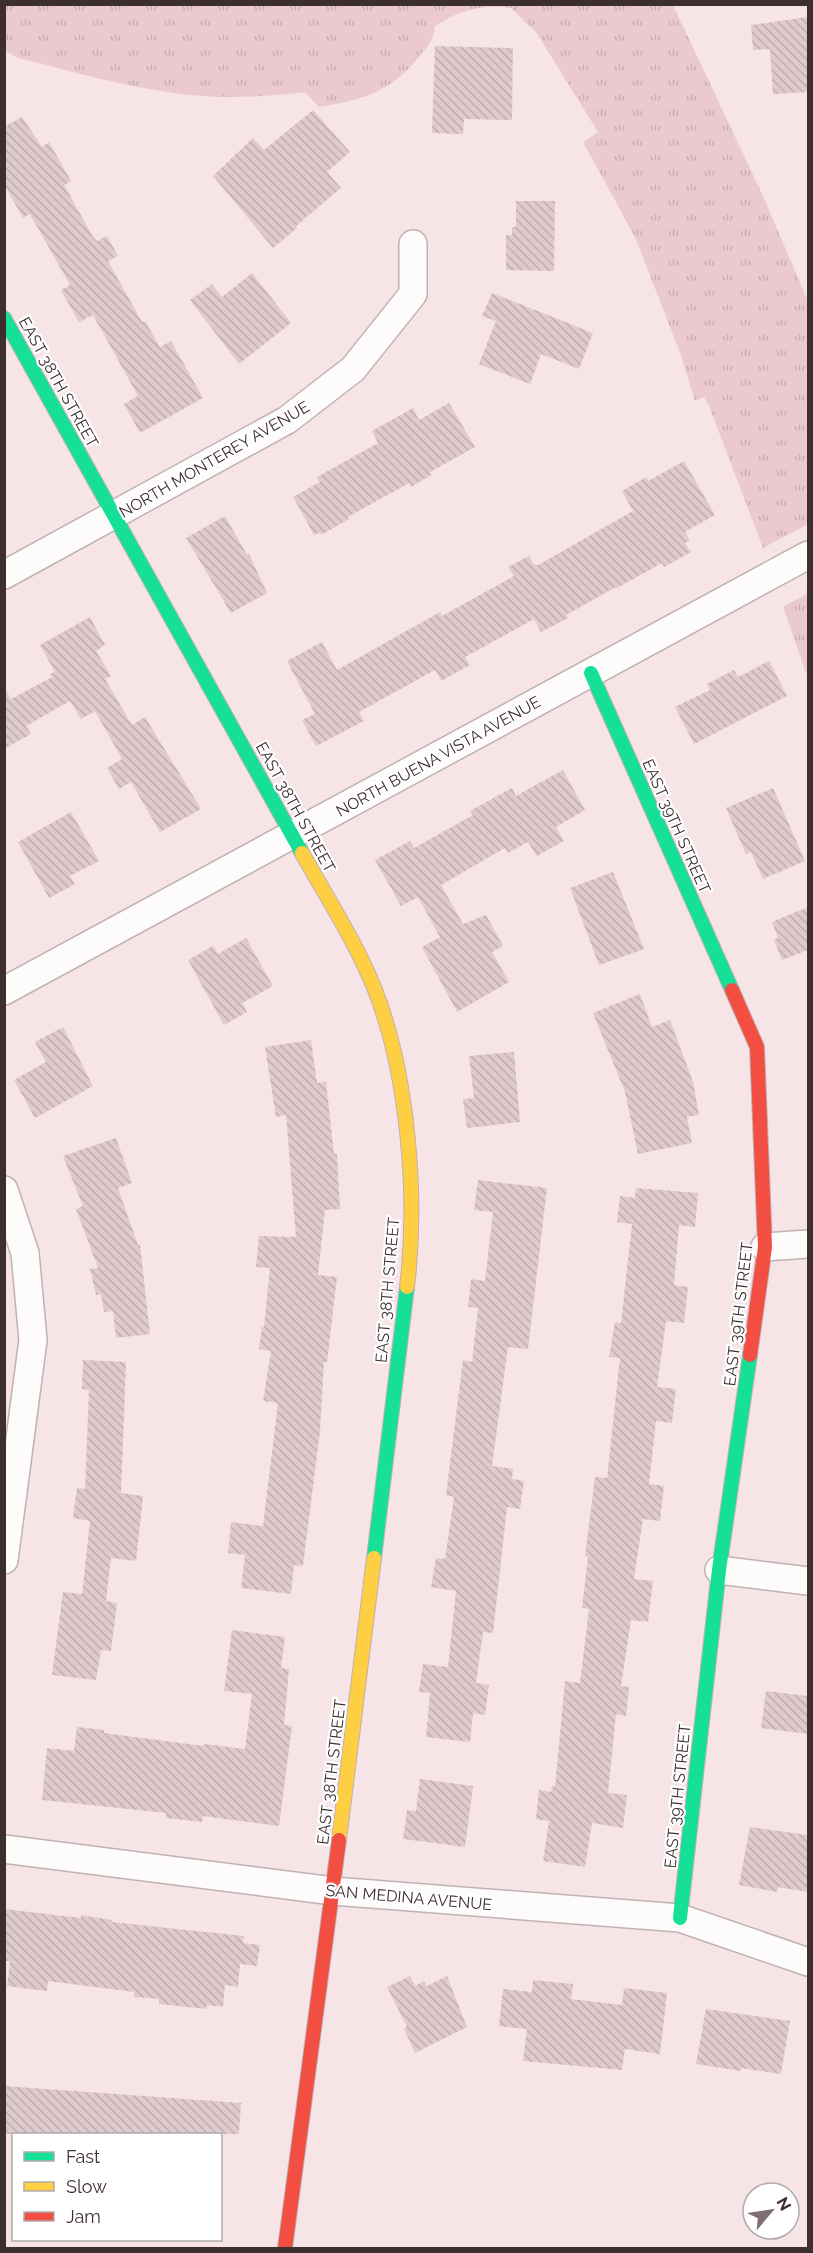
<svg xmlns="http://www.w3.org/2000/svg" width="813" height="2253" viewBox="0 0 813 2253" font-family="Raleway,sans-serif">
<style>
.grass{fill:url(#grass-tufts)}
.building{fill:url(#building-back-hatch)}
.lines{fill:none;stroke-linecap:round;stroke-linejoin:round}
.street-casing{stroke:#c0b1b4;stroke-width:30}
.fast-casing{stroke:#c0b1b4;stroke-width:16}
.slow-casing{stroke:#c0b1b4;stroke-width:16}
.jam-casing{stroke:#c0b1b4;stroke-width:16}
.street{stroke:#fefbfb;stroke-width:27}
.fast{stroke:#16e098;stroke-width:14}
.slow{stroke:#ffcf43;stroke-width:14}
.jam{stroke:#f24e42;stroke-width:14}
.labels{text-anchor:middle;stroke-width:4.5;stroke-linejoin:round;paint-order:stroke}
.street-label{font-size:16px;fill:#3d2e30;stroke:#fff}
</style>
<defs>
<pattern id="grass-tufts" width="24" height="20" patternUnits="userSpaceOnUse" patternTransform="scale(1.5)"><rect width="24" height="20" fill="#eacacf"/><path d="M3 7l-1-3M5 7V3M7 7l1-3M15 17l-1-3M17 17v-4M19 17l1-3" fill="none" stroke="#caaeb2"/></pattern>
<pattern id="building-back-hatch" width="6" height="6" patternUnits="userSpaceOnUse" patternTransform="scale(1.5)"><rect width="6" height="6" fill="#dfcacd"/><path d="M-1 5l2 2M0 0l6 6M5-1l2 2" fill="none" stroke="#c0aeb0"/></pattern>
</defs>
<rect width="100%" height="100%" fill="#f6e4e7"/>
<!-- grass -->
<path class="grass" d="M4,5H673L762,194L808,301V524L763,548L709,406L704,397L695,401L681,355L635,237L583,142L598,132L536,32L511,8C482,4 460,10 435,26C433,42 428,46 418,58C391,92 361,100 319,107L305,92C265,97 221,99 181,94C126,87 73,72 19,58L5,51Z
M808,593V678L783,607Z"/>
<!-- building -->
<path class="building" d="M808,17V92L773,94L770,49L753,50L751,25Z
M435,46L513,48L512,120L464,119L463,134L432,133Z
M313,110L350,152L327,172L341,188L296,226L297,228L273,248L213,176L253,138L264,150Z
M22,117L42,147L49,142L71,181L64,185L93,237L97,241L107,236L118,256L108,261L142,322L145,321L160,347L171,341L203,398L140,433L124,404L138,396L93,315L79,322L61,290L70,285L30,214L23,218L4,184V127Z
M516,201H555L554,271L506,270V235H512V227H516Z
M252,273L291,323L239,364L190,300L212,284L222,297Z
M492,293L593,333L579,369L541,354L530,384L479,364L496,321L482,316Z
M449,403L475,447L430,472L431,475L411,487L409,483L348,517L349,519L321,535L320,532L314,535L293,497L320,482L317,477L378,443L372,431L413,408L419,420Z
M684,461L715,515L685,532L690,540L685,543L691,552L664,567L662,563L617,588L616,587L566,615L568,618L541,632L534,619L465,657L470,665L441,681L435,670L359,712L364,721L316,746L302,720L315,714L287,661L322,642L337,670L440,612L442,616L514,576L508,567L529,556L534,565H538L633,511L622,491L646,477L648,481Z
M225,516L247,555L249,554L267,593L231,613L186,538Z
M90,617L105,645L96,651L111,676L105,679L132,725L145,717L201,809L160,832L131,782L119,789L107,768L122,759L95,711L81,719L70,701L26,726L31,734L4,749V687L11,699L52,677L50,674L55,672L40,645Z
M769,661L787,696L694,744L675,707L710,690L707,684L734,670L738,677Z
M563,770L585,810L556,827L564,841L537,856L528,842L508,853L505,848L441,885L463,924L486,915L503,946L492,952L509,982L457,1012L422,947L440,937L418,897L401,906L375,860L410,841L414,848L473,815L470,811L512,788L516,796Z
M773,788L805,861L763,879L751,852L746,854L726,808Z
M71,812L99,861L70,876L75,884L49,898L18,842Z
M613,872L644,949L599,965L570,888Z
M808,907V950L782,960L774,940L778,938L772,922Z
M246,938L273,986L242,1003L247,1012L224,1025L188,960L213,946L218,954Z
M640,994L652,1027L670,1020L693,1082L699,1115L687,1117L692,1143L638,1154L625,1092L593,1013Z
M63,1027L93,1086L35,1118L14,1080L46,1062L35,1042Z
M311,1040L317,1083L326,1082L334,1154H337L340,1209L325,1210L318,1275L337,1277L327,1362H324L320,1431L303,1566L294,1565L291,1594L241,1588L245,1555L228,1553L231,1522L263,1526L278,1403L263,1401L271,1351L259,1349L262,1327H264L270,1268L256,1267L259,1236L296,1237L286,1115L276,1117L265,1047Z
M514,1052L520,1122L467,1128L463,1099L474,1098L469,1056Z
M116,1138L132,1183L118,1188L138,1245H140L150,1334L116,1338L113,1311L104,1312L101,1294L96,1295L90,1269L98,1268L76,1209L83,1206L63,1156Z
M478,1180L547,1188L528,1349L508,1347L492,1466L513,1469L512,1479L524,1481L520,1509L507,1507L493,1633L483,1632L476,1683L489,1685L485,1715L473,1713L470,1742L426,1737L430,1693L419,1692L423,1664L448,1667L456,1591L431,1587L436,1558L445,1559L454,1497L446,1495L463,1360L472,1362L478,1308L468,1307L471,1279L485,1281L493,1212L474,1210Z
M636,1188L698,1193L695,1227L679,1225L674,1285L688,1287L684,1323L666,1321L657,1387L676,1389L672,1423L656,1421L649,1484L664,1486L660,1521L643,1519L634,1579L653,1581L648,1622L631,1620L621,1686L629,1687L626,1716L616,1714L608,1793L627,1795L623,1828L592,1823L585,1867L543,1861L549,1821L536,1819L539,1790L551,1792L552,1786L555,1787L565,1681L580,1683L589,1609L582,1608L588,1557L585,1556L595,1477L607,1478L620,1358L609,1357L615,1322L621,1323L632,1224L617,1222L620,1196L635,1198Z
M83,1360L126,1362L121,1493L143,1496L136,1561L111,1558L106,1601L117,1603L111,1651L101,1650L96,1680L52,1675L63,1592L82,1594L90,1521L73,1518L77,1488L85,1489L89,1390L82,1389Z
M232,1630L285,1637L281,1668L289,1669L284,1725L292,1726L279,1826L203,1816L202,1822L166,1818V1813L42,1800L47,1748L74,1751L77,1727L104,1730V1733L204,1746V1744L245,1749L252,1694L224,1691Z
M766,1691L808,1696V1734L761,1728Z
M420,1779L473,1786L465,1847L403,1839L407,1810L416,1811Z
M750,1827L808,1835V1892L778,1887L777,1892L739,1885Z
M4,1909L81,1918V1915L112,1920L111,1922L244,1936L243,1943L260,1945L257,1966L240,1964L238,1987L225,1985L223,2007L207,2005L206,2009L159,2004V1999L134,1997V1992L48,1981L47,1991L7,1986L10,1961H4Z
M410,1976L415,1986L424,1981L427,1986L447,1976L467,2027L415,2053L404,2029L407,2027L387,1987Z
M533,1980L573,1984L571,1999L622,2005L624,1988L667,1993L660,2054L625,2049L622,2070L523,2061L527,2029L499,2026L503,1989L532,1992Z
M706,2009L790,2021L781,2074L741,2068V2071L696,2064Z
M4,2086L241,2103L239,2134H4Z"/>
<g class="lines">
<defs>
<path id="street" d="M4,575L287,420L353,369L413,294V244
M4,991L808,555
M4,1190L25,1253L33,1340L4,1560
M765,1247L808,1244
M719,1570L808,1581
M4,1849L333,1891L680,1918L808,1962"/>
<path id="fast" d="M4,318L302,853
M591,673L732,990
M374,1558L407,1287
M680,1918L719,1570L750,1355"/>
<path id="slow" d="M302,853C327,898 356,942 375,990C408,1074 418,1197 407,1287
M339,1840L374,1558"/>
<path id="jam" d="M732,990L757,1047L765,1247L750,1355
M285,2248L339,1840"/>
</defs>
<!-- street casing -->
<use href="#street" class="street-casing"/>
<!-- fast casing -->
<use href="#fast" class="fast-casing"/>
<!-- slow casing -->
<use href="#slow" class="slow-casing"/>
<!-- jam casing -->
<use href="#jam" class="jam-casing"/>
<!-- street -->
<use href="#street" class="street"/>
<!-- fast -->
<use href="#fast" class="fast"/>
<!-- slow -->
<use href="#slow" class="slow"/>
<!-- jam -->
<use href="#jam" class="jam"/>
</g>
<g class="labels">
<!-- street labels -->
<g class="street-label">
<text transform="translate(59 382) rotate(61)" y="6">EAST 38TH STREET</text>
<text transform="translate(214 459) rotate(-30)" y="6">NORTH MONTEREY AVENUE</text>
<text transform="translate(438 756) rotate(-29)" y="6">NORTH BUENA VISTA AVENUE</text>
<text transform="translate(296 807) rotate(61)" y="6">EAST 38TH STREET</text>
<text transform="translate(677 826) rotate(66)" y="6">EAST 39TH STREET</text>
<text transform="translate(387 1290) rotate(-85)" y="6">EAST 38TH STREET</text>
<text transform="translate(738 1314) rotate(-83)" y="6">EAST 39TH STREET</text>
<text transform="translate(331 1772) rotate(-83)" y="6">EAST 38TH STREET</text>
<text transform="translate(677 1796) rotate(-84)" y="6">EAST 39TH STREET</text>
<text transform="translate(409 1897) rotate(5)" y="6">SAN MEDINA AVENUE</text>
</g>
</g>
<!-- border -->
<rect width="813" height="2253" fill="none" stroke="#3d2e30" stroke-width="12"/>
<!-- legend -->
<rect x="12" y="2133" width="210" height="108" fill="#ffffff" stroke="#b1abac" stroke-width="1.5"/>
<rect x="24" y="2152" width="30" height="9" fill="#16e098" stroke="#b1abac" stroke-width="1.5"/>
<text x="66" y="2163" font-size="18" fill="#3d2e30">Fast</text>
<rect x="24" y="2182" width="30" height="9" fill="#ffcf43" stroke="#b1abac" stroke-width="1.5"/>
<text x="66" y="2193" font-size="18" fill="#3d2e30">Slow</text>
<rect x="24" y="2212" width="30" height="9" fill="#f24e42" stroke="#b1abac" stroke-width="1.5"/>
<text x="66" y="2223" font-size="18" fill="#3d2e30">Jam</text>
<!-- north arrow -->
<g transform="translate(771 2211) rotate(61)"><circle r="28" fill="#ffffff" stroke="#b1abac" stroke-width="1.5"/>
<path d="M0-4.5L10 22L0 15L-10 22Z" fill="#7e6e70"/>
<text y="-9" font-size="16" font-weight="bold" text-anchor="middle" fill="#3d2e30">N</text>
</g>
</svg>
